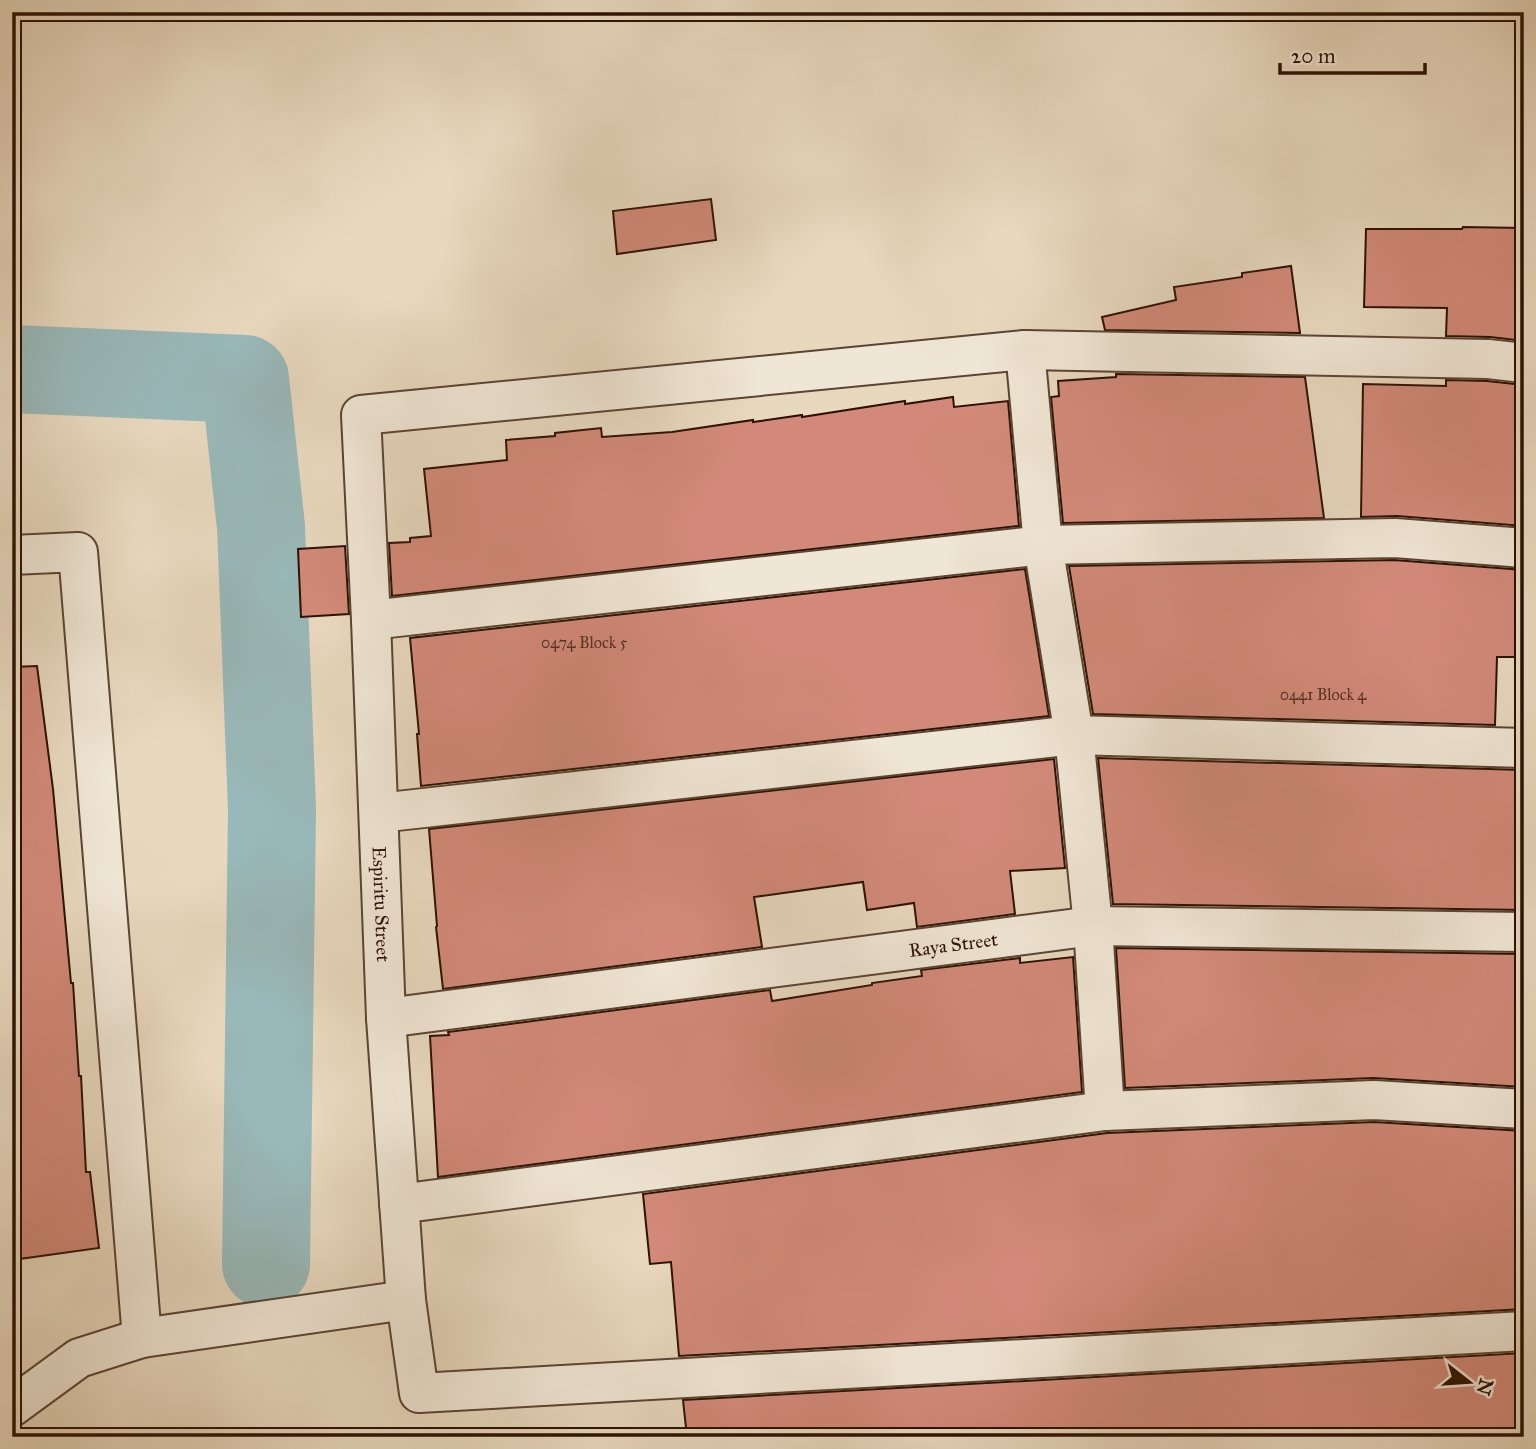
<svg xmlns="http://www.w3.org/2000/svg" width="1536" height="1449" viewBox="0 0 1536 1449" font-family="'IM FELL Great Primer',serif">
<style>
.lines{fill:none;stroke-linecap:round;stroke-linejoin:round}
.river{stroke:#99b8b9;stroke-width:88}
.building{fill:#d28979;stroke:#2b1203;stroke-width:2}
.minor-casing{stroke:#5a4432;stroke-width:42}
.minor{stroke:#f0e6d5;stroke-width:38}
.labels{text-anchor:middle;stroke-width:6;stroke-linejoin:round;paint-order:stroke}
.number-label{font-size:16px;fill:#553020}
.street-label{font-size:19px;fill:#2b1203;stroke:#f0e6d5}
</style>
<rect width="100%" height="100%" fill="#e8d8be"/>
<filter id="stains"><feTurbulence type="fractalNoise" baseFrequency=".00286" numOctaves="4"/><feColorMatrix values="0 0 0 0 .2 0 0 0 0 .09 0 0 0 0 .02 0 0 0 .5 -.17"/></filter>
<radialGradient id="worn" r=".72"><stop offset=".6" stop-color="#630" stop-opacity="0"/><stop offset="1" stop-color="#630" stop-opacity=".3"/></radialGradient>
<g class="lines">
<!-- river -->
<path class="river" d="M12,369L245,379L261,527L272,809L266,1264"/>
</g>
<!-- building -->
<path class="building" d="M711,199L716,240L617,254L613,211Z
M1463,227L1524,228V341L1490,337L1446,336L1447,308L1364,307L1366,229H1462Z
M1291,266L1300,333L1105,330L1102,317L1176,300L1174,287L1242,277V273Z
M1116,374L1305,377L1324,518L1063,523L1051,397L1059,396L1058,381L1116,377Z
M1446,380L1487,381L1524,385V526L1397,516L1361,517L1363,384L1446,386Z
M953,397L954,407L1008,401L1019,526L392,596L389,543L410,542V538L431,536L424,469L507,460L506,440L555,436V433L601,428L602,437L672,432L753,420V422L802,415V417L905,401V404Z
M345,546L349,614L301,617L298,549Z
M1394,560L1524,570V657H1497L1495,725L1093,714L1069,566Z
M1025,569L1049,716L421,786L417,734H419L410,638Z
M37,666L53,789L71,983H73L79,1076H81L86,1172H90L99,1248L12,1260V667Z
M1098,758L1524,770V910L1113,904Z
M1054,759L1065,868L1010,871L1015,914L917,927L914,903L867,910L863,882L754,897L762,947L443,989L436,927L437,926L429,829Z
M1116,948L1524,954V1087L1373,1078L1125,1088Z
M1073,957L1082,1092L438,1177L430,1036L449,1035L448,1032L770,990L772,1001L872,985V983L922,976L921,970L1020,958V963Z
M1374,1122L1524,1131V1309L679,1356L671,1262L650,1264L643,1194L1107,1133Z
M1524,1353V1437H687L683,1400Z"/>
<g class="lines">
<defs>
<g id="minor">
<path d="M1025,350L1043,545L1074,735L1093,926L1105,1111"/>
<path id="s1" d="M1524,363L1488,359L1025,350L361,415L371,620L386,1018L406,1300L419,1393L1524,1331"/>
<path d="M12,555L78,552L142,1338"/>
<path d="M371,620L1043,545L1395,538L1524,548"/>
<path d="M379,813L1074,735L1524,748"/>
<path id="s2" d="M386,1018L1093,926L1524,932"/>
<path d="M399,1204L1105,1111L1374,1100L1524,1109"/>
<path d="M12,1407L79,1358L142,1338L406,1300"/>
</g>
</defs>
<!-- minor casing -->
<use href="#minor" class="minor-casing"/>
<!-- minor -->
<use href="#minor" class="minor"/>
</g>
<g class="labels">
<!-- number labels -->
<g class="number-label">
<text x="584" y="648">0474 Block 5</text>
<text x="1323" y="700">0441 Block 4</text>
</g>
<!-- street labels -->
<g class="street-label">
<text dy="7" stroke="none"><textPath href="#s1" startOffset="1656">Espiritu Street</textPath></text>
<text dy="7" stroke="none"><textPath href="#s2" startOffset="572">Raya Street</textPath></text>
</g>
</g>
<!-- margin -->
<rect width="1536" height="1449" fill="none" stroke="#e8d8be" stroke-width="42"/>
<rect x="14" y="14" width="1508" height="1421" fill="none" stroke="#2b1203" stroke-width="3.5"/>
<rect x="21" y="21" width="1494" height="1407" fill="none" stroke="#2b1203" stroke-width="2"/>
<!-- north arrow -->
<g transform="translate(1469 1382) rotate(107)" stroke="#f0e6d5" stroke-width="5" paint-order="stroke">
<path d="M0-5L12 26L0 18L-12 26Z" fill="#2b1203"/>
<text y="-10" font-size="19" font-weight="bold" text-anchor="middle" fill="#2b1203">N</text>
</g>
<!-- scale -->
<path d="M1280 63v10h145v-10" fill="none" stroke="#2b1203" stroke-width="3.5"/>
<text x="1291" y="63" font-size="21" fill="#2b1203" stroke="#f0e6d5" stroke-width="5" paint-order="stroke">20 m</text>
<rect width="100%" height="100%" filter="url(#stains)"/>
<rect width="100%" height="100%" fill="url(#worn)"/>
</svg>
